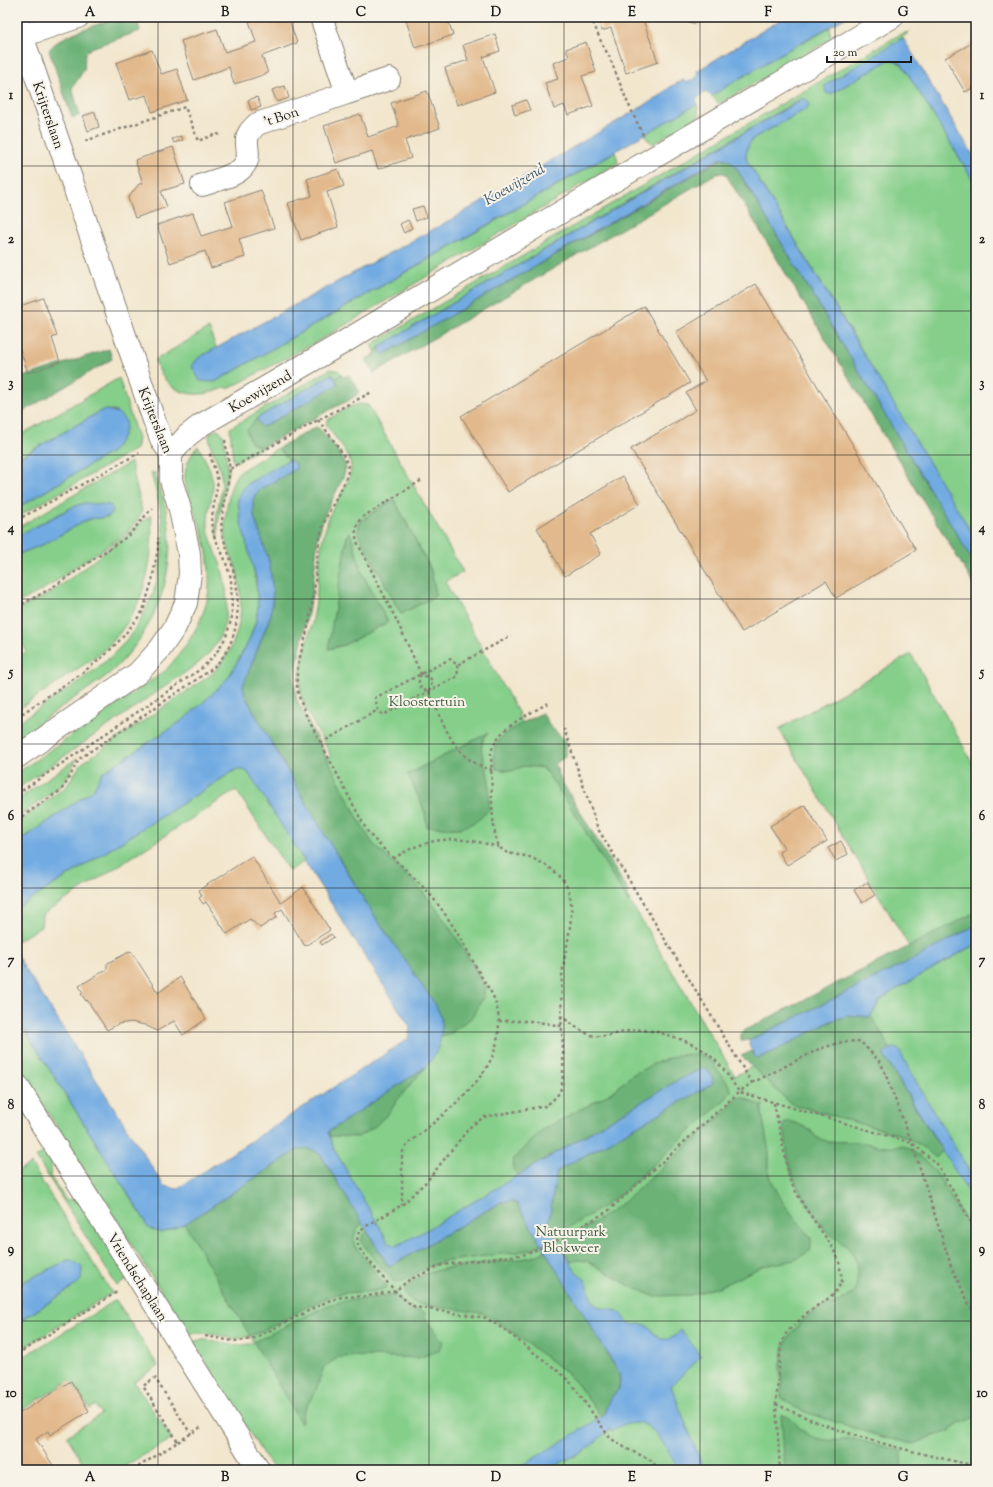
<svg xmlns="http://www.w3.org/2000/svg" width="993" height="1487" viewBox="0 0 993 1487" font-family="'Sorts Mill Goudy',serif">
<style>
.green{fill:#86cf8b;stroke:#517654;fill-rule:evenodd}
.forest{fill:#6cb277;stroke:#44674a}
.water{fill:#72abe2;stroke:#47647f}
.building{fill:#e2b98c}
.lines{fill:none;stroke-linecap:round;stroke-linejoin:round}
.minor-casing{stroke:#878174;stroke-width:24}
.path{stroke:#878174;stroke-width:2.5;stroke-dasharray:3 3;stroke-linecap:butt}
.minor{stroke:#fff;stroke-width:22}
.grid{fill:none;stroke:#1c1c1c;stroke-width:1;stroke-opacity:0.55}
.labels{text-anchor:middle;stroke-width:4;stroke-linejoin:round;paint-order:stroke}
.street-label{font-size:14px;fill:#1c1c1c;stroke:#f7f3e8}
.park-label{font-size:14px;fill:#415b43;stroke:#f7f3e8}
.water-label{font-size:15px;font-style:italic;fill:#3e556b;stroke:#f7f3e8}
.neatline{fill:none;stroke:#1c1c1c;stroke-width:1.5}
.grid-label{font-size:13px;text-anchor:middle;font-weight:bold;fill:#1c1c1c}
</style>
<rect width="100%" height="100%" fill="#f7f3e8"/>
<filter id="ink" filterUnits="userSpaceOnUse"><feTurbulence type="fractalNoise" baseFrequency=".025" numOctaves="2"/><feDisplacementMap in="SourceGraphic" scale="8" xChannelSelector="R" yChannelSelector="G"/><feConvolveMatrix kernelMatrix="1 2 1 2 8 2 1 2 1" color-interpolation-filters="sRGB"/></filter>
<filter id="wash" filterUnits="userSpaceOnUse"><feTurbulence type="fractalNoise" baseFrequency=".012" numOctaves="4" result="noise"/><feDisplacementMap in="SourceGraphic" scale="16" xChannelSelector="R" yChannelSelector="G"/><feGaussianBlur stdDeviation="0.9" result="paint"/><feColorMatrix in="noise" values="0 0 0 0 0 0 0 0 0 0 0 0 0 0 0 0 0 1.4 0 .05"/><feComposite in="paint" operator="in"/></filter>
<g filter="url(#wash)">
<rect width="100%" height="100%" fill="#f2e6cd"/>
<!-- green -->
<path class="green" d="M830,27L831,39L719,104L711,96L777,56Z
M909,32L831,94L889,60H893L902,64L976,185V545L848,327L746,159C746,150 748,144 754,138L808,108L802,98L380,346L376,352L371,345L899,35Z
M697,104L699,116L653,144L647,139L645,134Z
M615,152L617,157L618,163L320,340L228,389L226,387C204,397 179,399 163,377C160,372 157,366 155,360L209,328L216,348L198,358L215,382Z
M331,369L339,371L341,375L335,378L332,374L257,418L256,446L263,447L236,462L233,461L230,428Z
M119,378L138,439L136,449L17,517V508L113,451L118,413L112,410L101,411L17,459V437Z
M359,404L368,405L463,572L445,582L519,714L518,715L735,1076L870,1003L874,1011L880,1001L890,993L976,944V1183L943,1128L976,1185V1470H273L193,1342C213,1334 231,1352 254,1342L250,1336C244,1338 237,1339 231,1338C216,1335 204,1330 189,1335L17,1064V1018L146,1222L429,1056L273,787L331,756L304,706C292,672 310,642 315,608C319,582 317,553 326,527C328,521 329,515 332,510C338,498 352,479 351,466C350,454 333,435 326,425L327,420L349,407ZM394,499L431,570L435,596L401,614L358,533L359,525L363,519ZM350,532L363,575L388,622L344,645L329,649L347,537Z
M218,429L223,435V437H224L228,471L218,524V536C211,515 225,495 221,475C219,459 209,451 209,434Z
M198,446C205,459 214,473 213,489C211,503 207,514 208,528C210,540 216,551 220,563C232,601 231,639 196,665L17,789V773L165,671C183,651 200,628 207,601C212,579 208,550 201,528C196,513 183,488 185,473C187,462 191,454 198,446Z
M278,448L290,461H287L247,484L253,565L257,591L258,607L256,621L249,641L228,678L208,698L183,720L102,773L93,790L17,843V823L67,786L80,765L86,760L212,674C241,643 246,609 236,569C233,558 226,547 225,537C224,525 226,512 228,500C230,490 232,481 239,472Z
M131,462L142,511C136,533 91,556 72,569C64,575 56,582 47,587C38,593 27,598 17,603V555L44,544L87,520L93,518L109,517L85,503L75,506L17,536V528Z
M152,472L155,473C159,485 163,498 166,510C180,571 154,634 109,674C100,681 89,688 79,695C59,709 38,724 17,738V723C45,704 75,686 102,664C145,630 167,576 162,522C160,505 156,490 151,474Z
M151,515C155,566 143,613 105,649C94,658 82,666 70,674C52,686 35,698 17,710V657L19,658L26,651L17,632V610L52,592L79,572Z
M911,654L976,769V925L916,958L779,729Z
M77,758L65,781L61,786L17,818V800Z
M237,769L247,771L305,861L289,871L236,790L42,915L41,927L17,941V908Z
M47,1150C52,1160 52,1166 50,1176L66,1200L77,1198L128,1279L117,1286L36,1157Z
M31,1164L112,1293L17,1352V1323L76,1285L78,1265L68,1260L17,1285V1172Z
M116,1300L158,1366L134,1382L172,1439L118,1470H87L67,1436L101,1414L95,1405L90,1409L70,1380L17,1413V1361Z"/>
<!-- forest -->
<path class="forest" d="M121,17H136L140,31L91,48L85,54L84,70L72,88L80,115L72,118L49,50C61,33 101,24 121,17Z
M723,158L731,160L737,169L976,566V588L725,173H720L714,175L374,373L366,359L374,355L379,347L384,354Z
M109,349L112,359L17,415V379Z
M341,375L344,377L349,375L359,391L357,395L348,401L335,407L263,447C252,446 249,441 247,430L257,418L258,422L263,427L338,384L335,378Z
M316,427L320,429L338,451L343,459L346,468L343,478L325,514L318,537L312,594L296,669L294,681L297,700L363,828L373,844L418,886L440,913L465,951L484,985V996L471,1018L447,1036L441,1035V1018L438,1011L372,912L311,812L245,696L243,686L271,614L273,591L269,561L254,516L253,501L255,495L262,488L296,469L295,463L290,461L278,448Z
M394,499L431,570L435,589V596L401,614L358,533L359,525L363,519Z
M350,532L363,575L388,622L344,645L328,649L347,537Z
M542,713L551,727L566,741V756L555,764L562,782L625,886L628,892L629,903L568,803L543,768L524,766L511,771L496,769C495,762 493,754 495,747C499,733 530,719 542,713Z
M488,733C474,747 487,764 489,781C489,790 489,800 489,809C476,825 463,830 443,828C438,827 433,826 427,827L425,812L408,774Z
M976,912V925L916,958L750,1040L741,1041V1034L745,1030Z
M849,1015L869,1017L871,1016L891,1050L885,1052L884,1056L942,1151L936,1158C925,1148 914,1141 901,1135L791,1104L741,1056L752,1051L755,1057L759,1058C789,1045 817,1025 849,1015Z
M698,1054L710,1060L730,1086L731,1091L726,1099L621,1194L598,1210L554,1236L548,1226L557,1171L712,1084L701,1069L675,1082L518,1175L513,1169L514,1159L542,1130L609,1094L632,1075L653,1064L678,1055Z
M427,1066L398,1099L390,1112L373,1128L358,1137L329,1136L328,1132Z
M743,1097L754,1103L764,1105L762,1106V1113L769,1153V1176L784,1204L811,1238V1250L795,1260L763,1266L721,1286L691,1295L653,1296L630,1286L587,1261L577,1260L571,1262L559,1244L601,1218L624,1202L728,1109L737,1098Z
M789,1121C797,1123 804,1126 811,1131C814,1134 816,1138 820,1139C832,1143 845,1141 857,1142C873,1143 887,1151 903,1145C917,1153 928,1162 938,1175L976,1239V1417L959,1424L948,1432L928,1438L915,1444L882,1437L811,1414L796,1408L781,1397L782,1382L780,1368L784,1346L789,1336L803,1320L822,1306L834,1305L855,1292C859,1277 859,1257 846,1246C839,1240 830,1236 824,1228C813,1214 803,1198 795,1181C787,1165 787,1144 784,1127V1124Z
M306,1148L314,1149L322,1157L363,1223C356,1229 352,1236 355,1246L386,1286L385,1288C369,1295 350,1290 334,1295C304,1305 279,1326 250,1336L185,1224L297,1150Z
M506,1201H512L517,1204L542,1244L530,1250L517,1252L442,1262L423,1269L403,1281L394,1282L376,1262L361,1241L363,1235L367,1231L389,1267L501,1202Z
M546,1251L619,1373L620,1379L619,1389L609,1400L604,1414L601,1417L577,1384L563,1370L496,1320L482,1313L423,1305L413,1302L404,1294C411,1261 505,1264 532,1257C537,1256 541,1253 546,1251Z
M384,1296H396C405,1305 413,1310 425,1313L426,1320L444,1342L438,1351L418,1358L371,1356L339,1357L324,1367L315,1392L303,1412L301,1424L254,1342L328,1305C347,1299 365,1300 384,1296Z
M781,1414C794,1418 796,1426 806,1433C818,1442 839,1441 853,1439L902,1451L901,1470H785Z"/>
<!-- water -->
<path class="water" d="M785,17H847L777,56L711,96L706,92L696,99L697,104L215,382L200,381L192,366L198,358L452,219L660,96L670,87L684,80L687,83L698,76L697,71Z
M903,38L976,160V185L902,64L893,60H889L831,94L826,93L825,85Z
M804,98L809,102L808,108L754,138C748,144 746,150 746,159L976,540V566L737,169C731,161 728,156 717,160L383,355L380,350V346Z
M332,374L338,384L263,427L258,422L257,418Z
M107,410L118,413L126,421C126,433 120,442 113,451L17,508V459L101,411Z
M287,461C293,461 297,462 296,469L262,488L255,495L253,501L254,516L269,561L273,591L271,614L243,686L245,696C286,768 327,841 372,912C388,936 405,960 421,984C428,994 438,1006 441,1018C444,1036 438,1052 427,1066L328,1132L334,1149L389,1243L396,1246L421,1233L675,1082L701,1069H707L713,1080L712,1084L557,1171L548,1226L576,1272C593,1281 585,1295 596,1305C603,1310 610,1308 617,1311C624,1314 625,1320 629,1324C636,1326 642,1322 648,1326C652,1328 653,1333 656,1336C665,1343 676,1338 680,1329L701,1356L671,1386L704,1470H679C662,1443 649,1405 612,1431L610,1429L585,1451L562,1462L552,1470H515L590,1424L604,1414L609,1400L619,1389L620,1380L619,1373L517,1204L512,1201L501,1202L389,1267L322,1157C314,1148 308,1147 297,1150L185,1224L161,1233L147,1227L145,1223L146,1222L17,1018V956L164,1186L177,1189L408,1039L410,1027L247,771L237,769L17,908V843L93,790L102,773L183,720L208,698L228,678L249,641L256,621L258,607L256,578L241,523L238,502L239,494L247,484Z
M85,503L110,505L113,509C110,522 98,516 87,520L44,544L17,555V536L75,506Z
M976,925V944L890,993L880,1001L870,1017L849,1015L831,1021L775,1051L758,1058L755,1057L749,1045L750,1040L916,958Z
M894,1048H896L899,1050L911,1073L976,1183V1205L884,1056L885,1052Z
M68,1260L73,1261L78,1265L79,1264L82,1268L81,1280L76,1285L17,1323V1285Z"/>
<g id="blocks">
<!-- building -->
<path class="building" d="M252,17H288L297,43L262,56L268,73L251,79L234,84L229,67L194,80L181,41L217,29L225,52L256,42L248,18Z
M405,17H447L453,35L415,48Z
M598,17H642L658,62L626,73L611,28L602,31Z
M686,17H706L704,21L695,24L691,22L688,23Z
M495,34L500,51L483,57L495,92L457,105L445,68L468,60L463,45Z
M976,41V86L965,92L945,58Z
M586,42L596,72L582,76L593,106L568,115L564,105L554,109L545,83L558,79L553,63L569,57L566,49Z
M152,50L161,74L177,69L187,100L152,112L147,95L129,100L116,63Z
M285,86L289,98L277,102L272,90Z
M427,91L440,128L405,140L411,158L378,169L372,151L336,163L324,126L360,114L368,137L383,132L399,126L391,103Z
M257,97L261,107L251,110L248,100Z
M526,100L530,110L515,115L512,105Z
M95,112L99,127L88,131L83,116Z
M181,136L183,140L174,143L172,139Z
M173,147L185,184L161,191L167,207L135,218L128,198L139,184L143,183L135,160Z
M338,169L344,186L327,192L338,227L301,240L288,203L312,196L307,179Z
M261,190L274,228L239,239L245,257L211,268L205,251L170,263L157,225L193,213L201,236L233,226L225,202Z
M423,206L427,217L416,221L412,209Z
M408,220L412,228L404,233L400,224Z
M756,284L916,550L836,598L826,581L742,632L631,449L696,410L686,393L706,381L676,332Z
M43,298L57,336L52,338L60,362L28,373L20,349L17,350V307Z
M644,306L690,383L508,492L461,416Z
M623,476L640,504L590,534L601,554L565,576L537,528Z
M805,805L827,841L787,865L779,852L785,849L770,826Z
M841,841L848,854L836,861L828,848Z
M252,856L281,903L303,887L330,930L305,946L282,909L275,913L277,917L260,928L250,919L227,934L206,902L203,904L199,898L202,896L199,890Z
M867,882L875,895L862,903L854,890Z
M331,934L334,937L322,945L320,942Z
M131,951L158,993L180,977L206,1019L183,1035L174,1021L157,1031L145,1025L131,1022L118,1024L107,1030L87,1000L86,1001L81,994L83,993L79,986L107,969V964L108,963Z
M71,1381L89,1411L50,1435L48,1431L36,1439L56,1470H17V1415Z"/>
</g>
</g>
<g filter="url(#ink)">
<use href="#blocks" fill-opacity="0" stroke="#878174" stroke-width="1"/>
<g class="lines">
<defs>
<path id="minor" d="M17,21L155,423L162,441L171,454V480L180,509L189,554L190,574L186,603L175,627L160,649L138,673L17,757
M22,36L78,17
M347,93L389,79
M202,185C213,181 235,176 242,168C252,158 246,150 247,139C248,132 253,128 257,124L347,93L321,17
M171,454L187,436L201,425L344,342L536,227L892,17
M17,1085L259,1470"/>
</defs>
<!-- minor casing -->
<use href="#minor" class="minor-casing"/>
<!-- path -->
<path class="path" d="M591,17L602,44L609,56L627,101L643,135
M85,141L185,107L198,141L213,135L222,134
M318,420C326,430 347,456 348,468C349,481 329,508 324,523C316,545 317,569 314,592C313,602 311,612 309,622C305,643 295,664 297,687C298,696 302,704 305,713L367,831C385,853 408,870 427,891C450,917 466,948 482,978C487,986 494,995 496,1005C501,1020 499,1040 493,1055C479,1089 435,1121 408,1144L402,1153V1205
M225,440L230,469L318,420L372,392
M17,520L139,453
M17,607L50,589L128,536L152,508
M457,665L458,676L383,715L378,710L375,698L450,659L457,665L511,636
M421,674C417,684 418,688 429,692L432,683L431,679L421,674L396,619L357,542C355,532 355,527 361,518L422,480
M429,692C444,724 453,760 492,770
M548,703C527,716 497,727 491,753C492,773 490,831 499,846C505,856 520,854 529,857C544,863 560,872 567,887C578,912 564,950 562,977C561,990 562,1003 561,1016C571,1023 584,1035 596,1036C609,1037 623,1031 636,1030C654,1028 694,1042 708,1054C721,1064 730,1078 739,1092L912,1143L937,1164L976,1230
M17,717L82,673L104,656L122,638L143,611L152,581L158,548V538
M321,743L378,710
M17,794L202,668L215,655L226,637L232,617L231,578L224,557L214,536L211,522L218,481L209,451
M17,820L61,790L67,782L79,759L209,671C240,648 242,603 233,569C230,554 223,541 221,527L230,469
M393,859C429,835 459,836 499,847
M561,1016C562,1034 566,1077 560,1091C557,1097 550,1103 545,1106L484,1117L470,1127L427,1181L402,1205L363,1228L358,1234L357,1241L359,1248C376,1269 392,1292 415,1307L486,1318L502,1328L558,1371L572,1384L610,1438L627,1449L649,1459L660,1470
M499,1021H531L562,1026
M752,1083L819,1049L842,1042L860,1041L881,1063L912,1143L951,1266L971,1308L976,1315
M774,1103L790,1181L804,1206L831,1245L839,1261L842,1281L837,1290L829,1298L809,1311L787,1332L781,1344L776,1404L780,1470
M205,1336C226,1339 233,1344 255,1338L328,1301L342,1297L368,1296L395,1291L409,1280L442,1265L527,1254L558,1240L608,1211L739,1092L752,1083L598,829L564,729
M17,1354L117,1292
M776,1404C839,1435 908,1451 976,1466
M178,1442L201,1427
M133,1470L178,1442L143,1386L155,1378L191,1434"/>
<!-- minor -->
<use href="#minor" class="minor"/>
</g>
</g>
<!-- grid -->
<path class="grid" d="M158,17V1470M293,17V1470M429,17V1470M564,17V1470M700,17V1470M835,17V1470M17,166H976M17,311H976M17,455H976M17,599H976M17,744H976M17,888H976M17,1032H976M17,1176H976M17,1321H976"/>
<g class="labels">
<!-- street labels -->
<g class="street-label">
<text transform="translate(49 115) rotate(71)" y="5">Krijterslaan</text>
<text transform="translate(281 116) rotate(-18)" y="5">'t Bon</text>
<text transform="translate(260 391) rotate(-30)" y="5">Koewijzend</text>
<text transform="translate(156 420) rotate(68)" y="5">Krijterslaan</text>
<text transform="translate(138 1277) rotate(58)" y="5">Vriendschaplaan</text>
</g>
<!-- park labels -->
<g class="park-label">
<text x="427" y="706">Kloostertuin</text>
<text x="571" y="1236">Natuurpark<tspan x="571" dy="16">Blokweer</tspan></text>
</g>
<!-- water labels -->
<g class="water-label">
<text transform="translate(514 184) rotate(-30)" y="5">Koewijzend</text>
</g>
</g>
<!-- margin -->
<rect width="993" height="1487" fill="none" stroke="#f7f3e8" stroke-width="44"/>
<!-- scale -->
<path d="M827 56v6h84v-6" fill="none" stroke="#1c1c1c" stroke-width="2"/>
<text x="833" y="56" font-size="12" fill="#1c1c1c" stroke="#f7f3e8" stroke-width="3" paint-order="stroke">20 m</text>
<rect x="22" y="22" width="949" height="1443" class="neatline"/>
<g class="grid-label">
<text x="90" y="16">A</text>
<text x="225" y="16">B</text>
<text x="361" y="16">C</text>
<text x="496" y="16">D</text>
<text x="632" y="16">E</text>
<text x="768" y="16">F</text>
<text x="903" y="16">G</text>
<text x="11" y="99">1</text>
<text x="982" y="99">1</text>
<text x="11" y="243">2</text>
<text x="982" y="243">2</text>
<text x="11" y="387">3</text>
<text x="982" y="387">3</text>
<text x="11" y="532">4</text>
<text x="982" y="532">4</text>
<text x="11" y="676">5</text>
<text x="982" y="676">5</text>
<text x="11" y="820">6</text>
<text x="982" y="820">6</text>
<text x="11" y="964">7</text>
<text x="982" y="964">7</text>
<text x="11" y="1109">8</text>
<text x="982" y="1109">8</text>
<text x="11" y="1253">9</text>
<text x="982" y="1253">9</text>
<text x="11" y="1397">10</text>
<text x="982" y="1397">10</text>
<text x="90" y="1481">A</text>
<text x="225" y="1481">B</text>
<text x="361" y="1481">C</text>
<text x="496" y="1481">D</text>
<text x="632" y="1481">E</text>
<text x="768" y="1481">F</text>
<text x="903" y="1481">G</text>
</g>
</svg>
